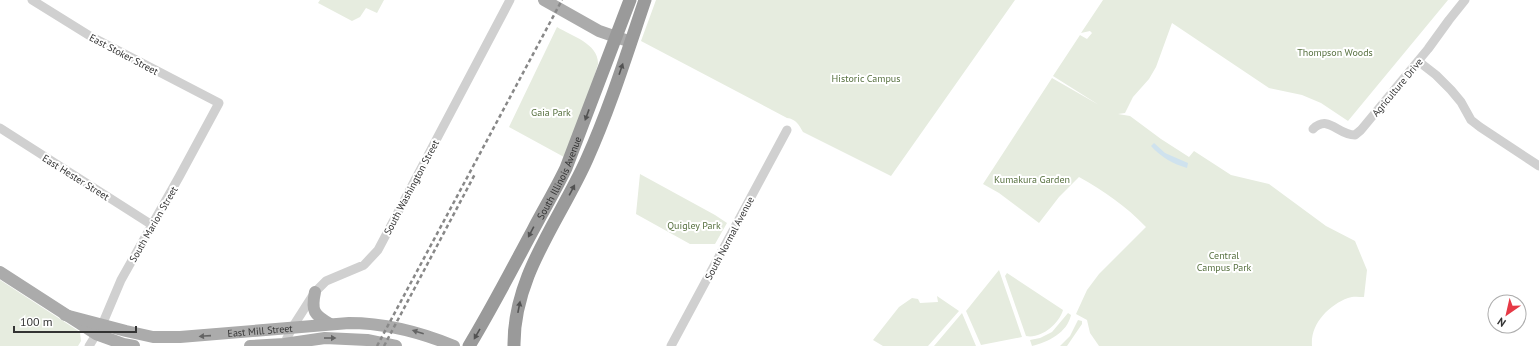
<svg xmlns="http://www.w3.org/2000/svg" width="1539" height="346" viewBox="0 0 1539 346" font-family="'PT Sans',sans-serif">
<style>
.green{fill:#e6ecdf}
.water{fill:#cfe2ee}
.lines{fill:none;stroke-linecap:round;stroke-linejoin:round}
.minor{stroke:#d0d0d0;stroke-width:9}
.major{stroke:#ababab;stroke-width:12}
.highway{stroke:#9a9a9a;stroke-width:13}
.rail{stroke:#888;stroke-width:2.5;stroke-dasharray:4 3;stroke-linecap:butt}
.oneway{fill:#525252}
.oneway2{fill:#636363}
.labels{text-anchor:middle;stroke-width:4;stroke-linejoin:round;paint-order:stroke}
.park-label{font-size:10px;fill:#56703f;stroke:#fff}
.street-label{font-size:10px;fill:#333;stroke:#fff}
</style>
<rect width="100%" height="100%" fill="#fff"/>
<!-- green -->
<path class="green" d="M320,0H384L377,13L366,8L360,17L352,21L320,4L318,3Z
M656,0H1015L891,176L803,132C799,125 796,119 787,118L641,41Z
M1103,0H1448L1348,121L1321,103L1302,95L1269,88L1172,23L1156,67L1149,79L1133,97L1125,113L1118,114L1130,116L1161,139L1189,157L1194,151L1231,175L1269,184L1326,226L1355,241L1367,270L1364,297C1359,297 1353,296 1348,298C1329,305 1310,324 1312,346H1099L1090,333L1087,320L1076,314L1087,290L1099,274L1146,227C1126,206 1104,191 1079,177L1059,197L1039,223L999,193L983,184L1052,78L1099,105L1053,76L1080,35L1087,39L1092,33L1090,31L1081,33Z
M557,27C572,36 599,44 598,64L584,110L564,157L509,127Z
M640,174L715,215L727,223L715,244H690L636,214Z
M999,270L1022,337L981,345L966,311Z
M1007,273L1063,310C1059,324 1041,339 1026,336L1005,276Z
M0,280L80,332L81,341L78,346H0Z
M937,296L959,311L928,346H883L873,340L899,307L912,298L918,299L920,303L938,302Z
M962,313L976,346H934Z
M1068,313L1071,315C1067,333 1048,342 1032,346L1030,340L1040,338L1052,332Z
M1078,320L1082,321V324L1067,346H1060L1070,336Z"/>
<!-- water -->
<path class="water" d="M1154,143L1165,153L1188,163L1187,168C1173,164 1161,157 1151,146Z"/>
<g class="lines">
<!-- minor -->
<path class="minor" d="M32,0L90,36L219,103L179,177L121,280L102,325L89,346
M1418,61L1436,75L1451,90L1461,102L1471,120L1480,127L1539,166
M0,128L152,225
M1313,129C1329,114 1337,135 1355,135L1361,130L1428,49L1449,20L1465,0
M283,346L292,328L315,292L326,281L364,265L378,250L510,0
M671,346L787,130"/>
<!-- major -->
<g class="major">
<path d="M544,0L599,31L631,42"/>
<path d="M0,272L96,334L123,344L134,346"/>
<path d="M315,292C311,311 314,315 330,324"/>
<path id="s1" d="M65,315L126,331L153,337H180L349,323C386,323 420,332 454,346"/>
<path d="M250,346L284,344L325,338L367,340L396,346"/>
</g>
<!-- highway -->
<g class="highway">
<path id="s2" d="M469,346C492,308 512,269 533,230C544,209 556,189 566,168L630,0"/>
<path d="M514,346C513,276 560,220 587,159C610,108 627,53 645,0"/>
</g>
<!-- rail -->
<path class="rail" d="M377,346L562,0
M384,346L475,174"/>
</g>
<!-- one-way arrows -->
<defs><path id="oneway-solid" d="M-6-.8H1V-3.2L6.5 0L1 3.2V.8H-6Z"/></defs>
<g class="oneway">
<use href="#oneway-solid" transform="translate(621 69) rotate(-71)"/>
<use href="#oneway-solid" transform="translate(587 115) rotate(110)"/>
<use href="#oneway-solid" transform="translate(572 190) rotate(-62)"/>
<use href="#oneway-solid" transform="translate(531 232) rotate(118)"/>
<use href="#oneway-solid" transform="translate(519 307) rotate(-79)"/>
<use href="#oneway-solid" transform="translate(477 334) rotate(120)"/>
</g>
<g class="oneway2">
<use href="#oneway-solid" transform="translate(418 332) rotate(-163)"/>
<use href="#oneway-solid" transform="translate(205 336) rotate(176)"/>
<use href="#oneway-solid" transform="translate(330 338)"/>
</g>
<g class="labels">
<!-- park labels -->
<g class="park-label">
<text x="1335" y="56">Thompson Woods</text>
<text x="866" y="82">Historic Campus</text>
<text x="551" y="116">Gaia Park</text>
<text x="1032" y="183">Kumakura Garden</text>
<text x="694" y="229">Quigley Park</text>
<text x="1224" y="259">Central<tspan x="1224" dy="12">Campus Park</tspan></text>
</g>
<!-- street labels -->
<g class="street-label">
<text transform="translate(124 54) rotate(28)" y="4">East Stoker Street</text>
<text transform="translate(1397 87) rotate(-50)" y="4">Agriculture Drive</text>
<text transform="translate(76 177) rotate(32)" y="4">East Hester Street</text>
<text dy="4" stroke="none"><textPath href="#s2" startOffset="191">South Illinois Avenue</textPath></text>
<text transform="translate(411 187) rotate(-62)" y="4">South Washington Street</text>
<text transform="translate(153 224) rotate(-60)" y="4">South Marion Street</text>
<text transform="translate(729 238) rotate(-62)" y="4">South Normal Avenue</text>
<text dy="4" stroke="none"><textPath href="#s1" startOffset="198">East Mill Street</textPath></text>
</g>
</g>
<!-- north arrow -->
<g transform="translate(1507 314) rotate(214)"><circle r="19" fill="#ffffff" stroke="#adadad"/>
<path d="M0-3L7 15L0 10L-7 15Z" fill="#e63946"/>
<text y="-6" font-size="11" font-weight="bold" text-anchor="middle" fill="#333333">N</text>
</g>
<!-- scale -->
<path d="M14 326v6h122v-6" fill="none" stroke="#333333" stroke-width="2"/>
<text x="20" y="326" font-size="12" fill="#333333" stroke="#ffffff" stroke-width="3" paint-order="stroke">100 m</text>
</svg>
